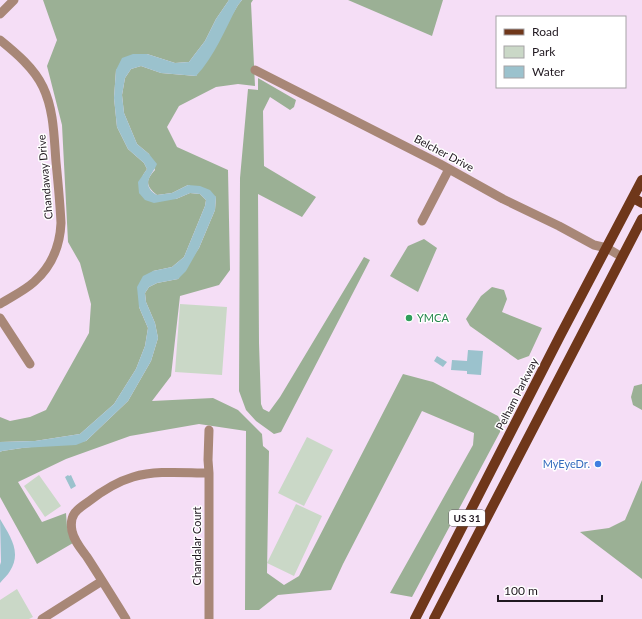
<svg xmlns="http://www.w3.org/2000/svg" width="642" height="619" viewBox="0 0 642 619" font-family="Lato,sans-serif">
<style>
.green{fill:#cad8c7}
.forest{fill:#9bb095}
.water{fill:#9bc2cd}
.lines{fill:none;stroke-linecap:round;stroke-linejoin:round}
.minor{stroke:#a88777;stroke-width:9}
.major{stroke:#6f371a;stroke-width:10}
.leisure-dot{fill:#2e9e5b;stroke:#fff;stroke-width:1.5}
.shop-dot{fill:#3f7fe0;stroke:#fff;stroke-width:1.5}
.labels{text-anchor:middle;stroke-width:3;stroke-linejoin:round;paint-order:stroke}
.shield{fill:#fff;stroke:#635d63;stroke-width:1}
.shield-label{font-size:10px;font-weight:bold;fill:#201820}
.street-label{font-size:11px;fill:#201820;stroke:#fff}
.leisure-label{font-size:11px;fill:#27864d;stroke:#fff;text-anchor:start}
.shop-label{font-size:11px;fill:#366cbe;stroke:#fff;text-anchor:end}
</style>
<rect width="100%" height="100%" fill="#f5def6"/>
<!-- green -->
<path class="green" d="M180,304L227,307L222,375L175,372Z
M307,437L333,450L304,506L278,493Z
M39,475L61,506L45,517L24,486Z
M296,504L322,516L294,576L267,563Z
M17,589L33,617L29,619H0V600Z"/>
<!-- forest -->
<path class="forest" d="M43,0H229L216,19L205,41L195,54L189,62L175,63L147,54L116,70L114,98L117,127L128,149L144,163L147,169L143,175L139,193L176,199L190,193L200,194L206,200L205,206L184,257L172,267L153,271L139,307L148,328L145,346L136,369L114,404L80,434L35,441L0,442V417L10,421L30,417L46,410L89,333L91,304L80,263L68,242L62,125L47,66L57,40Z
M242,0H253L251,3L255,86L238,84L216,87L179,106L167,127L177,147L228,170L230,270L219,285L180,296L171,376L152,401L213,398L238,410L262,434L263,446L269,451L267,573L284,585L299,576L403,374L433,382L498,416L501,422L500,432L412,597L390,593L473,445L474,433L422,411L343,564L331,590L278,595L259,610H245L246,431L199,424L130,436L66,459L18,482L42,522L66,513L67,527L73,543L37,564L0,497V452L2,451L22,448L86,441L128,401L151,361L158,338L155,323L146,302L145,293L149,287L157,283L178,279L199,248L215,210L216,197L188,185L172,193L157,195C146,186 145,181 155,170L149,154L137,144L124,113L122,95L125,78L131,69L141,66L161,73L196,76L238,5Z
M348,0H443L432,36Z
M258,78L296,100L294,107L290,110L270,97L263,111L264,166L316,197L302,217L258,194L259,343L261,404L263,409L269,412L280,397L364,257L370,260L281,432L274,434L256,421L246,410L239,391L240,178L248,89L258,90Z
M424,239L437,248L418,292L390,276L408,246Z
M492,287L504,290L507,299L502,312L542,328L529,356L518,360L470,326L466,319L481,296Z
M642,384V410L633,405L631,397L634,386Z
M642,480V579L580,532L609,528L625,520Z"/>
<!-- water -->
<path class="water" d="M229,0H242L238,5C225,29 215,56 196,76L161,73L141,66L131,69L125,78L122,95L124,113L137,144L149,154L157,164C154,172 144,180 150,189C151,191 155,194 157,195L172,193L188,185L200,186L210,190L216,197L215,210L199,248L186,271L178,279L157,283L149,287L145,293L146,302L155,323L158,338L151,361L128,401L86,441L76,445L22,448L2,451L0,452V442L35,441L80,434L114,404L136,369L145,346L148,328L139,307L137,287L143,276L153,271L172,267L184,257L205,206L206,200L200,194L190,193L176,199L154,203L145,200L139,193L138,182L147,169L144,163L128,149L117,127L114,98L116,70L122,58L133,54H147L175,63L189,62L195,54L205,41L216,19Z
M468,350L483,351L481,375L467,374V371L451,370L452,360L467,361Z
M437,356L447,362L443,367L434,361Z
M68,475L69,476L71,475L76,486L71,489L65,477Z
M0,519C10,536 22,552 10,571C8,575 3,579 0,583V565L1,562Z"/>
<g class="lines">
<!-- minor -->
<path class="minor" d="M0,14L14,0
M0,40C16,53 34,68 43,87C54,110 54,137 56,162C58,182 60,203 61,223C60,246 52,266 34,282C24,291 11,297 0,304
M255,70L440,164L503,199L559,226L594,245L607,248L622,257
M422,221L449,169
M0,318L30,364
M209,473L208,460L209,430
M42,619L102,581
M126,619C113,598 100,577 87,557C81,549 74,541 72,531C69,515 76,510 88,502C102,491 116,482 133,477C157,470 184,473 209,473V619"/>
<!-- major -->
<path class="major" d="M633,198L642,203
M415,619L560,336L642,180
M434,619L642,219"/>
</g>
<!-- markers -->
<circle class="leisure-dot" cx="409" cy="318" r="4"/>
<circle class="shop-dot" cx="598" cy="464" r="4"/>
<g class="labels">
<!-- shield labels -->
<rect class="shield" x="449" y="510" width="36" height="16" rx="3"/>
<g class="shield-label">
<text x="467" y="522">US 31</text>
</g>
<!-- street labels -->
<g class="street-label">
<text transform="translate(444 153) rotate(28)" y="4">Belcher Drive</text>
<text transform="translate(45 177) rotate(-95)" y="4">Chandaway Drive</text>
<text transform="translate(517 394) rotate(-63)" y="4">Pelham Parkway</text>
<text transform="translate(197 546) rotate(-90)" y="4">Chandalar Court</text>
</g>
<!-- leisure labels -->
<g class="leisure-label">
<text x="417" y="322">YMCA</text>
</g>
<!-- shop labels -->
<g class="shop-label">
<text x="590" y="468">MyEyeDr.</text>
</g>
</g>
<!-- legend -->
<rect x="496" y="16" width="130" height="72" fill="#ffffff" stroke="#a6a3a6"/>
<rect x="504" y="29" width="20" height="6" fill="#6f371a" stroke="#a6a3a6"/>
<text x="532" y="36" font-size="12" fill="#201820">Road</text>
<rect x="504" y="46" width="20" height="12" fill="#cad8c7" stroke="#a6a3a6"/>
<text x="532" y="56" font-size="12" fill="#201820">Park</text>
<rect x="504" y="66" width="20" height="12" fill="#9bc2cd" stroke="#a6a3a6"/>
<text x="532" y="76" font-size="12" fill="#201820">Water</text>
<!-- scale -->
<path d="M498 595v6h104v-6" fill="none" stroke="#201820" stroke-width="2"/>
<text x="504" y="595" font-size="12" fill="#201820" stroke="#ffffff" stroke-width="3" paint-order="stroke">100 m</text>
</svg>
